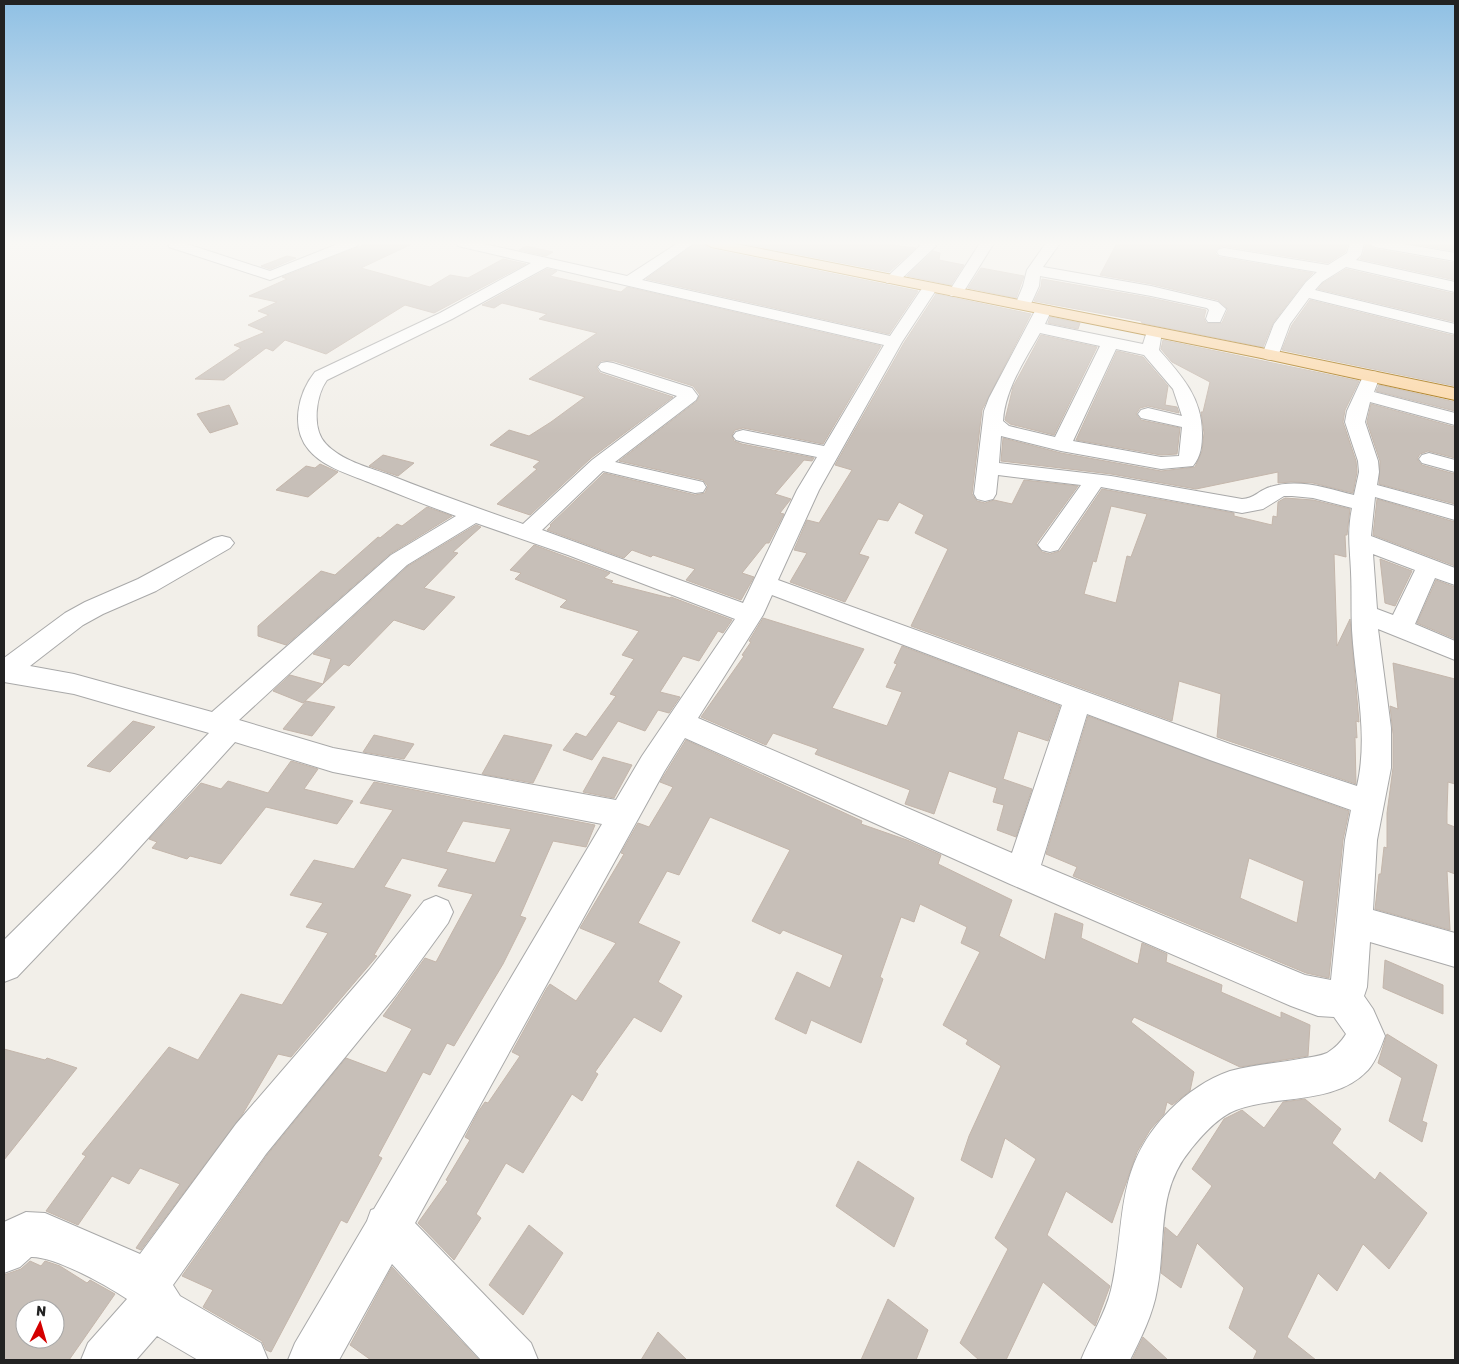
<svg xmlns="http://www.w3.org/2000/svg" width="1459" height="1364" viewBox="0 0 1459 1364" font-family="Rubik,sans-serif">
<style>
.building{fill:#c7bfb8;stroke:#c4b6ab;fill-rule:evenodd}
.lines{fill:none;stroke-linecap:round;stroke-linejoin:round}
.minor-casing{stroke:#a9a9a9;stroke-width:2}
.major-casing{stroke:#a06b00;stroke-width:2}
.minor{fill:#fff;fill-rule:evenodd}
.major{fill:#fcd6a4;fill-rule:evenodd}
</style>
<rect width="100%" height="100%" fill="#f2efe9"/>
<!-- building -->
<path class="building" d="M368,243H414L361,268L430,287L450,275L468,278L503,259L526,264L434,313L405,305L326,354L285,340L273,351L266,348L224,380L195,379L241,348L234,345L265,332L248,325L269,315L258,311L277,302L249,296L287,279L282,277Z
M696,243H702L711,249L918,291L889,334L646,279Z
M740,243H878L916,248L889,272Z
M1117,243H1348L1345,252L1328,263L1224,246L1217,248L1215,253L1219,257L1313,273L1305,281L1273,323L1263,347L1142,323L1141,321L1034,301L1041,287L1042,279L1151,298L1206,310L1204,318L1206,323H1222L1228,309L1218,300L1151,284L1100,275Z
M1366,243L1375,249L1455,263V280L1360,259L1363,255Z
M1408,243H1455V251Z
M526,246L553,252L546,256L519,250Z
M933,251L940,253L939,260L964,265L951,285L907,276Z
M287,256L296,258L270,269L261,266Z
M981,268L1024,276L1016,298L968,288Z
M547,269L557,271L550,276L621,292L627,287L881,346L823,444L743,428L735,430L732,435L734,441L742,444L814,458L812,461L804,460L775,494L791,499L780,513L784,514L769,543H766L742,573L754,577L741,600L686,580L695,569L653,555L651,557L632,550L624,558L547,530L551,526L550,525L604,473L695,495L705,493L708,486L703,480L619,461L697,401L700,395L693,386L614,361H601L596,367L600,373L673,397L591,458L530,515L497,504L537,469L533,467L540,461L490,445L509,430L529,436L551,422L585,397L529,379L597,333L539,319L547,314L502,303L494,308L482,305Z
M1346,269L1455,294V322L1318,289L1323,283Z
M936,294L1031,314L982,410L972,494L977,501L985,503L994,500L1012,504L1024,480L1078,486L1036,544L1042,552L1050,554L1060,551L1102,489L1234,513V516L1272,525L1273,516L1277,517L1278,502L1285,498L1313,500L1350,509L1347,535H1345L1346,557L1334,554L1337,646L1350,619L1359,722L1356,721L1357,738L1355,737L1356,784L1217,737L1221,694L1179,681L1172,721L911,626L948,549L915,533L924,515L899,502L888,521L878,519L859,554L869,557L845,602L790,582L807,553L794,550L807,520L819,523L852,470L835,465L904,343ZM1111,506L1147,514L1131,557L1127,556L1116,603L1084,594L1093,561L1096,562Z
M1310,300L1455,336L1454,360L1455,361V386L1282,350L1292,325Z
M1050,317L1080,323L1078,329L1048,323Z
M1041,335L1097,347L1054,435L1010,424L1005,420L1013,387Z
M1163,340L1359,381L1345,410L1343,422L1356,461L1357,472L1353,493L1313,483L1291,482L1278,483V472L1196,489L1111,474L1001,461L1003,438L1061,453L1161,471L1195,467L1202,451L1204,433L1201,412H1203L1210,382L1172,362L1161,349Z
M1117,351L1143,357L1168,386L1165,405L1177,407L1179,413L1148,406L1140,408L1136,414L1141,420L1180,428L1177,454L1161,455L1076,440Z
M1379,385L1455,402V411L1376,391Z
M1371,404L1455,427V458L1428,451L1420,454L1417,459L1422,465L1455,474V504L1379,484L1380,461L1367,422Z
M229,405L238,424L210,433L197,414Z
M383,455L414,463L398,476L369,466Z
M320,464L338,472L308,497L276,490L306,466L315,468Z
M1377,499L1455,522V566L1373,535Z
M427,507L452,516L390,554L286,645L258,636V626L321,571L335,575L378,537L380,538L397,524L402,526Z
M476,525L481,527L453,552L458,553L424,588L455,597L424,630L394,620L349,666L344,664L323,684L331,659L313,654L408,566Z
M534,545L610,573L604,578L613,581L611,583L670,598L671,597L732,620L723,633L718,631L699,661L683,656L660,692L680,697L669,713L658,710L645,731L618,721L592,760L563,750L576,733L586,737L616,696L610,694L634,659L622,655L639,631L560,607L567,600L515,579L521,573L510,570Z
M1380,559L1412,571L1395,606L1385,603Z
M1436,580L1455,587V639L1417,623Z
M763,618L864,649L832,708L887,726L902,692L886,687L897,664L894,663L902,646L1060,706L1048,741L1018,731L1003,779L1032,789L1016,837L997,830L1004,805L993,802L997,788L949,771L934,814L905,804L910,790L815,754L818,749L773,733L766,745L701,717L744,656L742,655L751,642L749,641Z
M1393,663L1455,679V784L1448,782L1447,812V824L1455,827V874L1447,871L1450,930L1375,909L1379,874H1381L1384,847L1387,848V813L1393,768V734L1390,706L1398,709Z
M290,675L323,684L303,703L273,691Z
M306,701L335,707L312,736L283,729Z
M1088,716L1349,811L1343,840L1329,978L1306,973L1073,876L1077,867L1046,854ZM1249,858L1304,881L1297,923L1240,898Z
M133,721L155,727L110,772L87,766Z
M374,735L414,744L404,759L363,752Z
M504,735L552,745L533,783L482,774Z
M686,740L862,821L861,824L907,840L941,855L938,864L1012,900L999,936L1045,960L1055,913L1083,924L1081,938L1138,964L1142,943L1167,954L1166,962L1222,985L1221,992L1281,1018V1012L1310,1025L1308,1056L1240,1067L1134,1017L1131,1022L1194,1072L1190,1091L1172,1105L1167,1102L1164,1114L1150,1130L1137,1152L1112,1223L1066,1191L1047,1235L1110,1286L1095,1326L1043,1282L1006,1360H979L960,1343L1008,1249L995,1238L1036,1159L1005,1138L992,1178L961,1160L969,1136L1001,1066L966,1044L968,1040L943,1025L980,952L961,943L967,927L920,904L914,922L901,917L880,977L883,979L861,1043L811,1020L806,1034L775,1019L797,972L830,988L843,955L783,930L780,934L752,921L790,850L710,817L679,875L667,871L638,923L680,942L658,982L682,996L661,1032L634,1017L595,1072L598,1074L582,1101L572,1094L523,1173L506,1163L476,1214L481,1218L454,1260L418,1223L448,1181L446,1180L470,1140L465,1137L478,1112L485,1102L488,1103L520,1056L512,1052L547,988L550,984L576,1001L616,943L580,928L624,854L621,853L638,823L649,827L673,787L660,782Z
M603,757L632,765L614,798L583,792Z
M291,761L318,769L304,789L353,801L337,824L266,807L221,864L190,856L187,859L152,848L157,842L149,839L201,783L221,789L228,781L268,793Z
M374,782L595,825L586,847L553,841L520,916L526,918L503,964L454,1046L447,1043L430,1075L423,1072L378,1156L382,1158L347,1223L341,1220L271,1352L266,1350L262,1341L203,1307L213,1290L182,1276L267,1155L346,1058L386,1073L412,1029L383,1016L425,958L436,962L473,894L438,886L448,869L402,858L384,887L411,895L374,955L377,956L291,1057L278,1054L242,1115L141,1250L136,1248L180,1184L140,1168L129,1184L112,1176L78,1225L46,1211L86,1156L82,1154L169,1047L198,1060L241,994L282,1005L328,933L306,927L323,903L290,895L314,860L354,869L393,810L360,803ZM463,821L511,829L495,863L446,852Z
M1385,960L1443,985V1014L1383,988Z
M1387,1034L1437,1065L1422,1121L1427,1123L1422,1142L1389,1121L1402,1078L1378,1063Z
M4,1049L45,1060L47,1058L77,1068L4,1160Z
M1305,1099L1341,1129L1332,1143L1375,1180L1380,1172L1427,1213L1389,1269L1363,1244L1337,1291L1318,1273L1287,1337L1316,1360H1253L1257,1351L1229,1328L1244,1288L1197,1243L1181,1288L1161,1273L1165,1227L1177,1237L1212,1186L1192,1169L1224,1119L1242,1110L1264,1128L1283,1102Z
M858,1161L914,1198L894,1247L836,1206Z
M529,1225L563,1253L523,1315L489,1285Z
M30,1261L41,1266L45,1261L60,1266L87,1283L90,1280L115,1294L69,1360H4V1275L21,1269ZM25,1309H55V1339H25Z
M392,1267L479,1360H371L350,1345Z
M888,1299L928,1330L916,1360H861Z
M658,1332L687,1360H641Z
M1143,1337L1168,1360H1132Z"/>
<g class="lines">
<defs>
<path id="minor" d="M168,243H184L270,271L340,243H359L357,246L270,280L169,247Z
M456,243H480L627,276L678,243H694L642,280L890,336L925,284H935L938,287L902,342L819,490L778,580L1230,744L1357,786C1369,734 1355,682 1352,630C1351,611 1352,592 1351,572C1350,548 1347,532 1352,508L1313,498L1292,496H1284L1263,509L1242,513L1101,487L1058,550L1050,552L1042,550L1038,545L1081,485L998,475L996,494L993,499L985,501L977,499L974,494L984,411L989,398L1036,309L1038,306H1050L1052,309L1045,324L1143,344L1148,328H1160L1162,332L1159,350C1182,376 1202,398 1202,433C1202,446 1201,456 1193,466L1161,469L1061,451L1001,436L999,463L1111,476L1242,499C1254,499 1259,490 1270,487C1298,478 1327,488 1354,495L1359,472L1358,461L1345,422L1347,411L1365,372L1371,371L1377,372L1380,376L1374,392L1455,413V425L1370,402L1365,422L1378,461L1379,472L1377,485L1455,506V520L1375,497L1371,536L1455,568V585L1435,578L1415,624L1455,641V660L1378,629L1391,728V768L1377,840L1373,910L1455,933V967L1370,942L1367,987L1364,996L1373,1009L1385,1036C1381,1047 1376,1061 1368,1070C1334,1106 1278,1094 1236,1110C1218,1117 1203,1134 1191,1149C1155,1192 1167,1239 1157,1290C1153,1314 1141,1338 1130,1360H1081C1090,1337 1105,1315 1111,1290C1127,1220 1113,1168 1170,1110C1187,1093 1207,1079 1230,1071C1255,1064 1280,1063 1305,1058C1312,1057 1320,1056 1327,1053C1335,1048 1341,1042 1346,1034L1334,1017L1318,1016L1291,1006L1010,884L685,738L664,772L415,1223L531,1343L538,1360H481L392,1264L339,1360H288L295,1343L367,1221L371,1210L374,1209L602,824L333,772L235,742L121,868L17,977L4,982V940L97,848L209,733L74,694L4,682V658L65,613L85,602L138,579L214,538L222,536L230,538L234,543L230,548L156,591L103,614L83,625L30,666L74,674L212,712L391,555L456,516C428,506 401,495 373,484C352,475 324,468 309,450C290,428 298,393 315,372L440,313L531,263L458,246ZM547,267L884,345L824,446L743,430L736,432L733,436L736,440L743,442L817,457L797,490L743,603L542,530L603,471L695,493L703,492L706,487L703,482L615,462L696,400L698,396L692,388L613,363L607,362L601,363L598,367L601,371L677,396L592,460L523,524C477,508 432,492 387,474C367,467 341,460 326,444C311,429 316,395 327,380L452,319ZM1040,333L1100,346L1055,437L1009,426L1003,421C1005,389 1025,360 1040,333ZM1116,349L1144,355L1173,389L1182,416L1148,408L1141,410L1138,414L1141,418L1182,427L1179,456L1161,457L1073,441ZM476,523L568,555L735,619L642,756L616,800L333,748L239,720L407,565ZM1373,554L1415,570L1393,615L1377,609ZM772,595L1062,705L1012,853L698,718L763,615ZM1087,714L1210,760L1351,810L1345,840L1331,980L1305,975L1041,865Z
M918,243H934L936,246L897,283H887L884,280L887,277L920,246Z
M980,243H994L961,296H951L948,293Z
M1046,243H1060L1043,267L1151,286L1218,302L1226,309L1220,322H1208L1206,319L1209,310L1207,308L1151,296L1040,276L1039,286L1029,308H1017L1015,305L1023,286L1027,270Z
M1350,243H1364L1361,255L1356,260L1455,282V292L1346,267L1322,282L1315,290L1455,324V334L1309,298L1290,324L1277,359L1271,360L1265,359L1262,355L1274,324L1306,282L1317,272L1224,256L1219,255L1217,252L1219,249L1224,248L1328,265L1347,253Z
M1368,243H1398L1455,253V261L1375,247Z
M1429,453L1455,460V472L1422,463L1419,459L1422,455Z
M436,896L448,901L453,912L448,923L395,996L266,1154L173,1285L180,1296L261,1343L268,1360H198L157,1336L136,1360H81L88,1343L127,1299C106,1285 54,1256 31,1257L20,1267L4,1273V1222L26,1212L45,1213L140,1254L236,1124L369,970L424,901Z"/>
<path id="major" d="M704,243H731L1271,350L1455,388V400L1271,360L711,247Z"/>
</defs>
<!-- minor casing -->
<use href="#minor" class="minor-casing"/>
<!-- major casing -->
<use href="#major" class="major-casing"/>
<!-- minor -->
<use href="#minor" class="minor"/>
<!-- major -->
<use href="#major" class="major"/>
</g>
<!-- sky -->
<linearGradient id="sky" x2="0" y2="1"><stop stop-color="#8fc0e4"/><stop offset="0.56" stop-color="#f9f8f5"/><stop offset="1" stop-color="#f9f8f5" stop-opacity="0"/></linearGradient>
<rect width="1459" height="434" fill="url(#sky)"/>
<!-- border -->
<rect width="1459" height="1364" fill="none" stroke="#222222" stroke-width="10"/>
<!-- north arrow -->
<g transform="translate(40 1324) rotate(5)"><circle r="24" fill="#ffffff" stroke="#a7a7a7"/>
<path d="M0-4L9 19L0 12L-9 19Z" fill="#d40000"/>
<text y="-8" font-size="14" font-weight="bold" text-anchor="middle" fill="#222222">N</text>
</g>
</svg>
